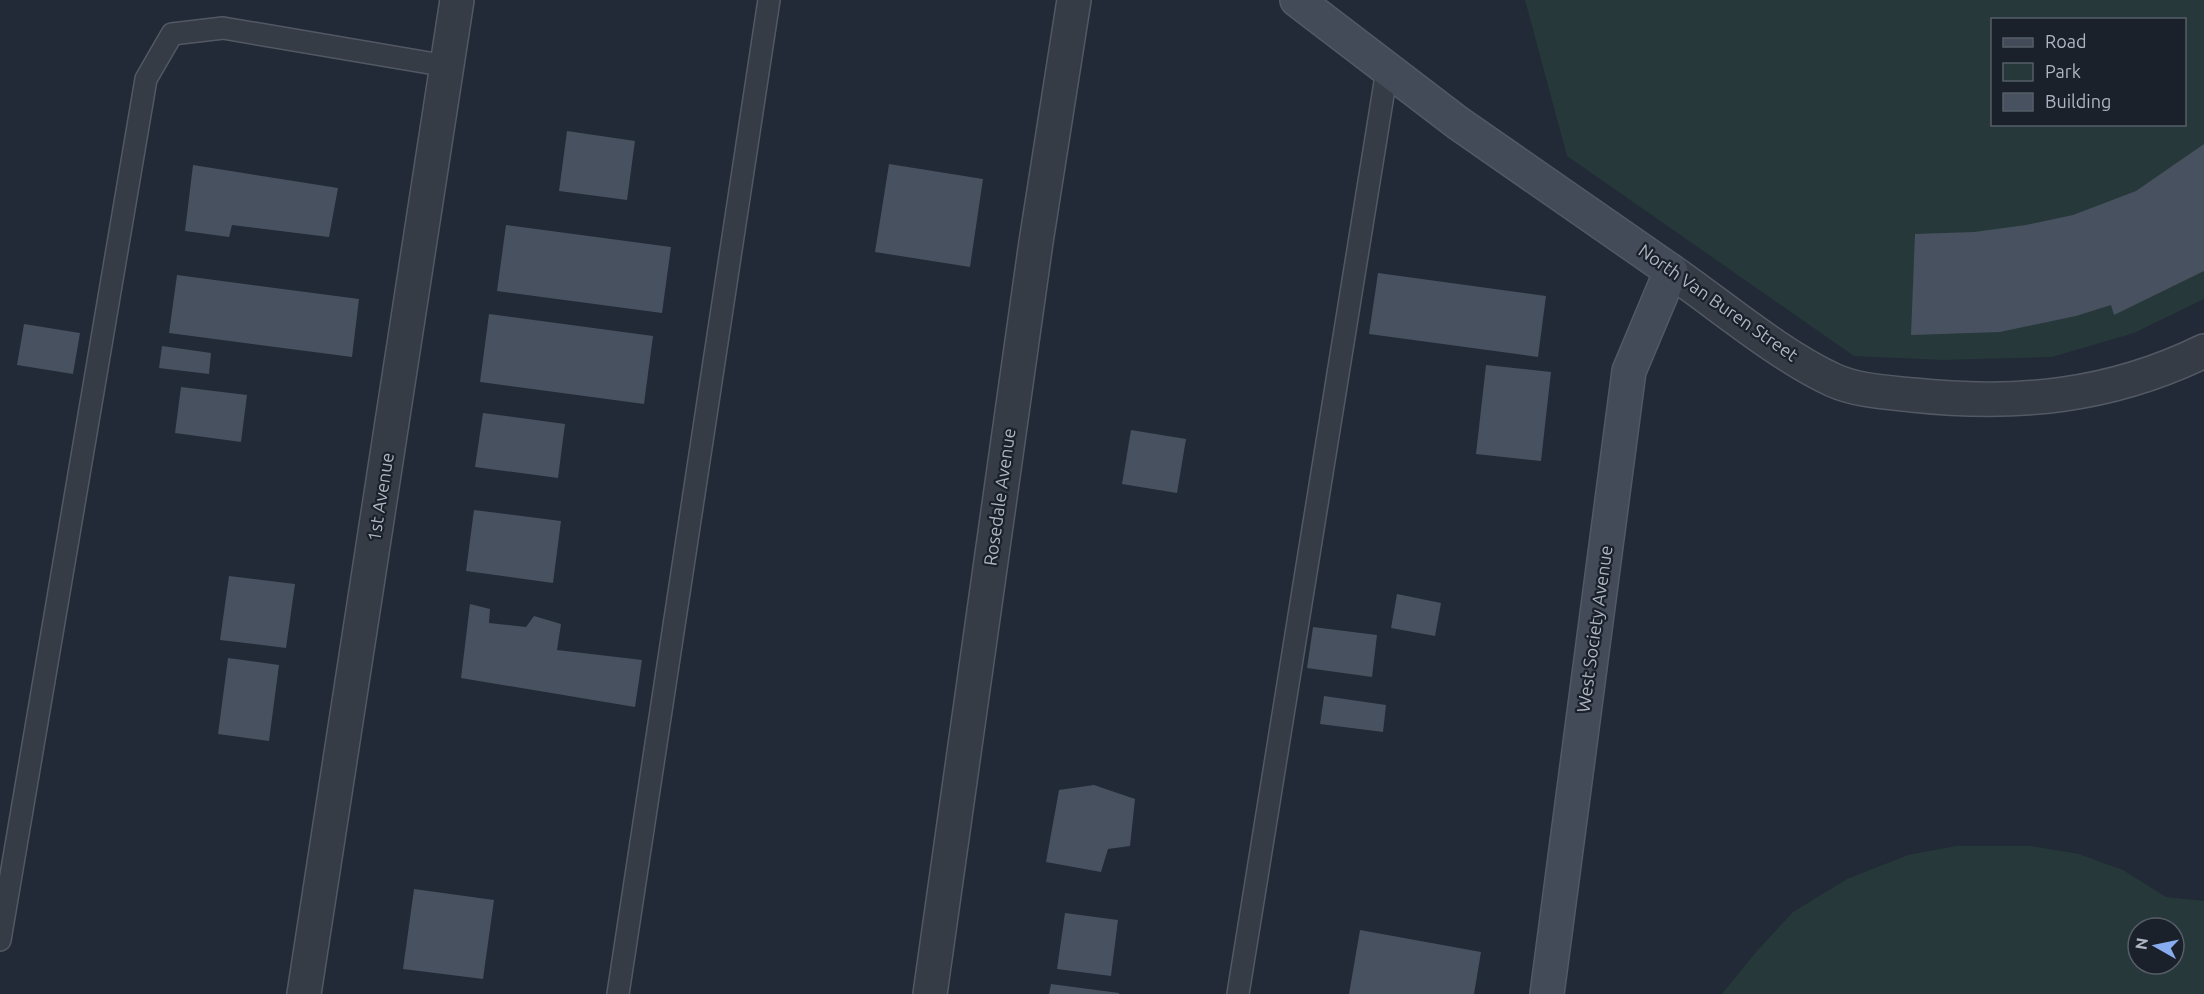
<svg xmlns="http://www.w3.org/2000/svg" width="2204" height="994" viewBox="0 0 2204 994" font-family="Ubuntu,sans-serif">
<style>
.green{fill:#263839;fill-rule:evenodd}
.building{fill:#48515f}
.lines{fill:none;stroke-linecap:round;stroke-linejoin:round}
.lane-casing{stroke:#525964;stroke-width:24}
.street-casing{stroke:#525964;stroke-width:36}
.secondary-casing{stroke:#525964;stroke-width:36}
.lane{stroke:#353c46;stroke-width:21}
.street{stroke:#353c46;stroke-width:33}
.secondary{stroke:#434b59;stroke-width:33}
.labels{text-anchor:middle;stroke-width:4.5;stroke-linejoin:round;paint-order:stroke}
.street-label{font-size:18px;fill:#afb6c3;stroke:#1a212b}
</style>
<rect width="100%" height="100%" fill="#212a36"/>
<!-- green -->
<path class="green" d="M1525,0H2204V299L2134,333L2052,357L1943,360L1854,356L1567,156ZM1992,20H2184V124H1992Z
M1956,846H2031L2079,854L2123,870L2166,897L2204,901V994H1722L1756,952L1793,912L1847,879L1908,855ZM2138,928H2174V964H2138Z"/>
<!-- building -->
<path class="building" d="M567,131L635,141L627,200L559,191Z
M2204,144V271L2114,315L2111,305L2076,316L2000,332L1911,335L1915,234L1974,232L2026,225L2073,215L2136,191Z
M889,164L983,179L970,267L875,252Z
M193,165L338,188L329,237L232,225L229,237L185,231Z
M506,225L671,247L662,313L497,291Z
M1378,273L1546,296L1538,357L1369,334Z
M177,275L359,299L352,357L169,333Z
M489,314L653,336L644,404L480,382Z
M24,324L80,333L73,374L17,365Z
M162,346L211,353L209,374L159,368Z
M1486,365L1551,372L1541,461L1476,454Z
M181,387L247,395L241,442L175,433Z
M483,413L565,424L558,478L475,467Z
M1131,430L1186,439L1177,493L1122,484Z
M474,510L561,521L553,583L466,571Z
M229,576L295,584L286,648L220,640Z
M1397,594L1441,603L1435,636L1391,628Z
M470,604L490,609L489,623L526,627L534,616L561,624L557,650L642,660L635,707L461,678Z
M1313,627L1377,635L1372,677L1307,668Z
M228,658L279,665L269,741L218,734Z
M1324,696L1386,705L1383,732L1320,724Z
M1094,785L1135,799L1130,846L1108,849L1101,872L1046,862L1059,790Z
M414,889L494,900L483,979L403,969Z
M1065,913L1118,920L1111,976L1057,969Z
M1360,930L1481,952L1474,994H1349Z
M1051,984L1119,993V994H1049Z"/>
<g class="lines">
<defs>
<path id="lane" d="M0,940L146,79L172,34L223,28L447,66
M618,994L769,0
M1238,994L1387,70"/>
<path id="street" d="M1671,271C1720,305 1779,355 1833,380C1857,391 1886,392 1913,395C2016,406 2110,397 2204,351
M304,994L457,0
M930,994L1036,242L1074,0"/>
<path id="secondary" d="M1297,0L1458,123L1671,271L1629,371L1547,994"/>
</defs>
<!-- lane casing -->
<use href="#lane" class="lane-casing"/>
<!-- street casing -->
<use href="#street" class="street-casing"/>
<!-- secondary casing -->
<use href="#secondary" class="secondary-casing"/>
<!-- lane -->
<use href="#lane" class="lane"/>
<!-- street -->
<use href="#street" class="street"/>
<!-- secondary -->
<use href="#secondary" class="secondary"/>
</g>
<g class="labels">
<!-- street labels -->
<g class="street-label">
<text transform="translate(1718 303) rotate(35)" y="6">North Van Buren Street</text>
<text transform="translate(381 497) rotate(-81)" y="6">1st Avenue</text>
<text transform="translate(1000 497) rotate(-82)" y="6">Rosedale Avenue</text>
<text transform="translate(1595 629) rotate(-82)" y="6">West Society Avenue</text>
</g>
</g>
<!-- legend -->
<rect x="1991" y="18" width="195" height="108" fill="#1a212b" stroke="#565d68" stroke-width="1.5"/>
<rect x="2003" y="38" width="30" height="9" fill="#434b59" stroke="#565d68" stroke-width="1.5"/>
<text x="2045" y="48" font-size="18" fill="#afb6c3">Road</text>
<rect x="2003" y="63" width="30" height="18" fill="#263839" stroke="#565d68" stroke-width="1.5"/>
<text x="2045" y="78" font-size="18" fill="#afb6c3">Park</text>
<rect x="2003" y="93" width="30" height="18" fill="#48515f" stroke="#565d68" stroke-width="1.5"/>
<text x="2045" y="108" font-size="18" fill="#afb6c3">Building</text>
<!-- north arrow -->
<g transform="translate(2156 946) rotate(279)"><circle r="28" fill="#1a212b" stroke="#565d68" stroke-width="1.5"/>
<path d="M0-4.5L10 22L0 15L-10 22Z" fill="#87adf0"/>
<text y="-9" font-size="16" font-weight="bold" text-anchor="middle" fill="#afb6c3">N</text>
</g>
</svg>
